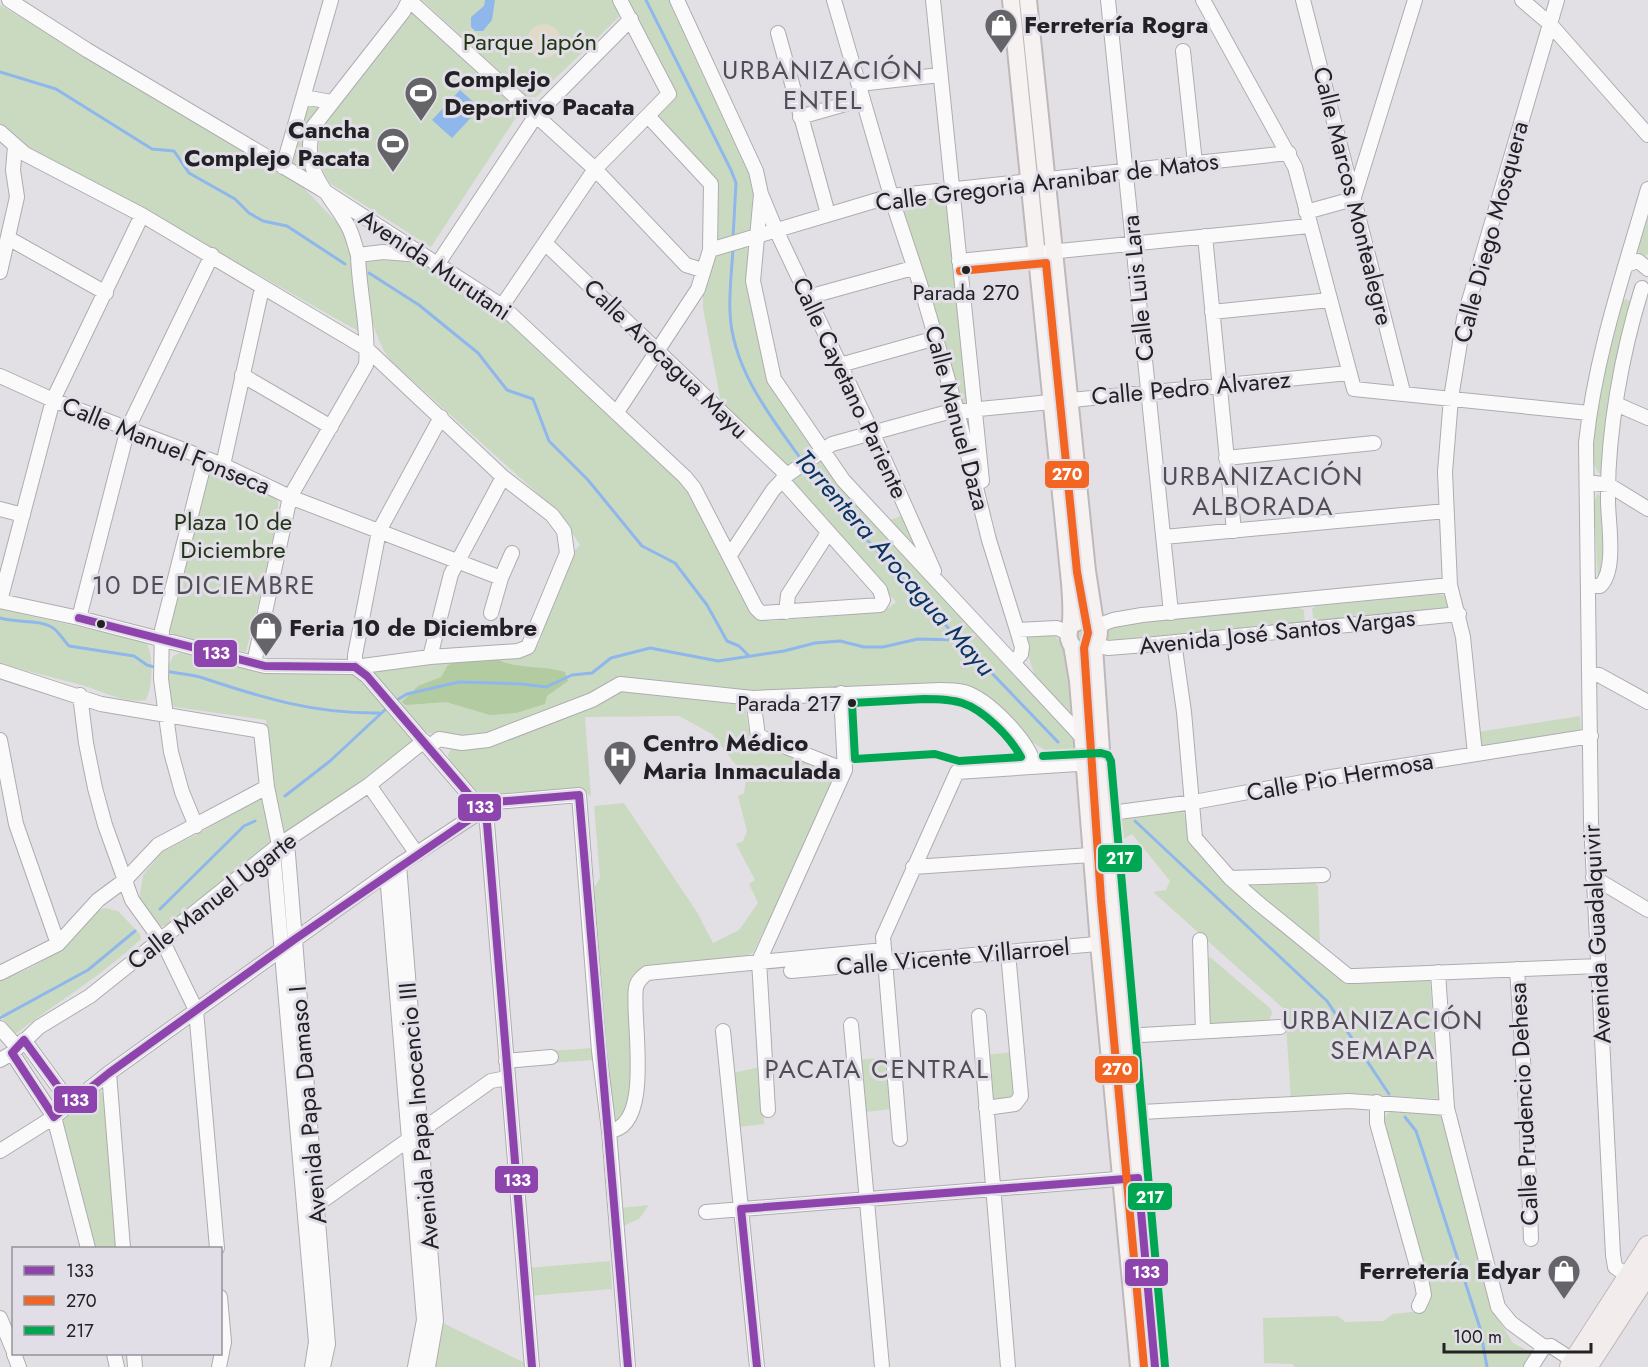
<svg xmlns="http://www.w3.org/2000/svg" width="1648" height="1367" viewBox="0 0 1648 1367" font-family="Jost,sans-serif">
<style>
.green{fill:#cadac1}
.forest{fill:#b2cba1}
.sand{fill:#e1dac8}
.water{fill:#8fb7eb}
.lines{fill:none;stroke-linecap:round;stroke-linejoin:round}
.stream{stroke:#8fb7eb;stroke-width:3}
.minor-casing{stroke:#aeacb0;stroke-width:16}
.major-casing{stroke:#bfb8ba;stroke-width:20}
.highway-casing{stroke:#bfb8ba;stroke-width:22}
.minor{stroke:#fbfafb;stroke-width:14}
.major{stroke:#f6f2f2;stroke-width:16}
.highway{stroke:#f3eced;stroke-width:20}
.bus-1-casing{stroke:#e1dee7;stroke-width:12}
.bus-2-casing{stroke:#e1dee7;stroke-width:12}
.bus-3-casing{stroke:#e1dee7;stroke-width:12}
.bus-1{stroke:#8e44ad;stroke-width:8}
.bus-2{stroke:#f26522;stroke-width:8}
.bus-3{stroke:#00a651;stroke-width:8}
.bus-dot{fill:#222124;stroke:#e1dee7;stroke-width:2}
.labels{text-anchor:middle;stroke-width:6;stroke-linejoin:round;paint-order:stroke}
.bus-label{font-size:22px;fill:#222124;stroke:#e1dee7}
.poi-label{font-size:24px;font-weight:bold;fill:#222124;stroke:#e1dee7;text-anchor:start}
.park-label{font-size:24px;fill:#223614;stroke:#e1dee7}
.street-label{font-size:24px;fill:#222124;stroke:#e1dee7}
.neighbourhood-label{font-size:26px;letter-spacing:1.5px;fill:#514e56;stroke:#e1dee7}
.water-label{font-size:26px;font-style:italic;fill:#0b3461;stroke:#e1dee7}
.line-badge{stroke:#e1dee7;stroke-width:2}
.badge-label{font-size:16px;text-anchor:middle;font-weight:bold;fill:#fff}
</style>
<rect width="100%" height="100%" fill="#e2e0e5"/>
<!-- green -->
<path class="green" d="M422,0H615L619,17L536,97H527Z
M625,0H669L706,82L746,158L754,187L752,229L721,239L716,238V178L658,120L656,116L676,93L637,16L629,10Z
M0,5L301,185L346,232L352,254V281L358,331L131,203L29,150L0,123Z
M412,13L521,110L431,247L331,184C319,169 317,149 320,130Z
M307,103L320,106C302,130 301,141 306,170L304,172L289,163Z
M945,195L968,399L963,404L959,402L901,204L902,201Z
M1648,218V254L1643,257L1638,251Z
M745,246L749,250L747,281L767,379L812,444L811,450L787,466L722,408L703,308V291L715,257L720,252Z
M1050,259L1064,393L1058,394L1044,260Z
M381,260L420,262L443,274L497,313L612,413L686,486L759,618L770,621L883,612L896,602L791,483L792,477L821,459L896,546L1070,735L1076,743L1074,753C1047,770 994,704 970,689L753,692L615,679L593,696L484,738H460L428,733L412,723L366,667L532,650L538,645L573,552L580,545L559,513L390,360C371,333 366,296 362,263Z
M1626,299L1633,303L1613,379L1604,469L1600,474C1577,455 1615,330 1622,301Z
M1066,405L1087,613L1076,614L1060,406Z
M209,472L272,496L278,501V525L246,652L176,637L170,632L169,625L206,475Z
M1597,494L1604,498V572L1598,582L1594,503Z
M904,515L924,559L887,521Z
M1439,594L1445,596L1451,609L1314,623L1312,609L1316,606Z
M1297,607L1304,610L1305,626L1138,640L1136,638L1103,644L1106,631L1114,624Z
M0,609L146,642C154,656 153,685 146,700C122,704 101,690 78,684C52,677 26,671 0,664Z
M1077,627L1091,628L1090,642H1078L1075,630Z
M1053,633L1067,651L1072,719L1035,677L1024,641L1026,636Z
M180,653L351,673L358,677L414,741L286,836L272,790L266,720L167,706L166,686L169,665L173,656Z
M1082,657H1087L1095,757H1090Z
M618,689L744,701L750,738L837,771L838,776L753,953L737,959L655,966L634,976V1096L621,1121H611L592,891L600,878L594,806L624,803L697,912L713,943L739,930L758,903L749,884L755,880L736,844L743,841L747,831L738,796L744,793L746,778L712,734L679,716L585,717L591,797L581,788L481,795L450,763L448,755L452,747H484L577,710Z
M1580,716L1581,732L1478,748L1477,732Z
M263,794L273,844L169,925L158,927L139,900L143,875L163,851L198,834Z
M1172,810L1184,813L1189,835L1195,848L1224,880L1339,975L1355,983L1430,979L1435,1055L1441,1093L1439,1099L1368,1095L1291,1100L1285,1010L1153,892L1166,890L1170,881L1132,834L1121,840L1124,887L1114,888L1111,822Z
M1314,882L1318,886L1320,943L1317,945L1248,886Z
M105,908L118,911L140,934L141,939C103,975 56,1003 14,1035L0,1014V978C20,976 48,959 63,946C77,934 86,914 105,908Z
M1210,957L1271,1009L1272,1014L1268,1022L1208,1026L1206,959Z
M592,1048L593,1060L550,1063L549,1051Z
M1015,1052L1019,1098L991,1100L985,1055Z
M887,1057L892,1109L865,1112L856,1060Z
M760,1067L764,1124L739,1127L733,1073Z
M95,1089L104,1093L119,1248H91L61,1121Z
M1392,1110L1437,1113L1443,1118L1492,1309L1513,1343L1534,1354L1526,1367H1294L1293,1364L1264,1363L1263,1318L1338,1316L1345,1322L1383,1321L1393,1314L1420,1311L1429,1303L1382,1119Z
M649,1205L639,1219L621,1227L620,1208Z
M610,1261L612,1289L529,1296L527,1268Z
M441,1322L525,1363L526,1367H433Z"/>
<!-- forest -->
<path class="forest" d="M490,655C512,671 540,664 565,672L568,681L547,696L545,704L516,713L490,715L446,702L406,705L402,702L418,686L441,677L448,665L468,657Z"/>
<!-- sand -->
<path class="sand" d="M527 41a17 17 0 1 1 34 0a17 17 0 1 1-34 0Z"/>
<!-- water -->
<path class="water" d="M485,0H495L492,20L483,31H475L471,27V17L484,6Z
M460,90L480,108L452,138L432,120Z"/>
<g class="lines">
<!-- stream -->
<path class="stream" d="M646,0L731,170L736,183L733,238
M0,72L56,89L152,149L174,151L189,173L235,199L249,213L263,221L287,226L345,264
M733,248C732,269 729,291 730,312C732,368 770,416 801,459
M369,273L419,305L478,353L507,390L533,399L549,441L588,480L642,546L675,563L707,605L727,641L739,646L749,656
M807,467L859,531L930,609L1058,742
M0,618C15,623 41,619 53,628C59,632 64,641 69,646L134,656L147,665L157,668
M166,671C178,674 191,674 203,678C263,698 315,714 379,713
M395,701L407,694L459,682L522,684L546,687L572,675L592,673L611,658L650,648L718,661L784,651L815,643L840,641L864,647H883L918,639L958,640
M285,796L330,761L388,707
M1135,821L1327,1001L1389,1094
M160,909L244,826L255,821
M0,1018L88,970L135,931
M1405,1117L1416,1131L1423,1152L1480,1328L1487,1367"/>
<defs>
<path id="minor" d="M9,0L87,50L321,189L502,306L685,477L694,488L756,608L761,613L880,605L883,600L880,590L782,480
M409,0L595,169L686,265L702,270
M409,0L403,12L313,127C300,175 330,191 349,228C353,236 355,246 358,255L383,252L421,255
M677,0L756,171L761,194L776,230L872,432L934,571
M834,0L894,206L920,284L957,411L989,540L1017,630L1022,647L1021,654L1014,662
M933,0L982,481
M1108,0L1171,613
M1203,0L1295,167L1354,389L1589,413
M1303,0L1403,392
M1522,0L1550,24L1648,135
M778,33L828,214
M1183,51L1195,163
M859,84L940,75
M304,97L331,102
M800,117L863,99
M0,132L25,154L142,215L367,349L503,477L552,515L564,531L567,553L528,647L518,651L430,657L355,667L265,666L79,618L0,601
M283,167L331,0
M761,194L753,281L774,379L843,480L1083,738
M1354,197L1415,0
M1306,212L1353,199
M1205,236L1234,531
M8,238L106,293
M545,243L787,475
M710,250L891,196L1289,153
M959,261L1309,226
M437,265L537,114L631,19
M1626,265L1638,261L1648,269
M0,272L17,197L13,170L15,146
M808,297L913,268
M502,306L595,169L669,94L620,0
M1212,312L1330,300
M840,365L936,338
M242,375L331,427
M0,376L53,400L223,465L290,497L501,578
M1616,404L1648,418
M617,412L698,289L710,250L711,184L648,116
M1226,458L1374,443
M223,465L262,288
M1587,482L1609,485L1648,509
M0,509L23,515
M1164,537L1446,511
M730,555L773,490L787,475L832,444L948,412L1349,373
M1589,586H1600C1617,571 1608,522 1608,501C1607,433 1622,352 1642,288
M0,601L53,400L142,215
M786,612L788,595L828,533
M491,613L501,578L512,553
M79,618L128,428L212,255
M1097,626L1113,620L1142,615L1450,585
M1017,630L1057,628L1068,633
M1174,642L1184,712L1195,838L1230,878L1257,902L1348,976H1355L1599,966
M1096,645L1108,648L1145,645L1459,614
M430,657L451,574L503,477
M254,663L290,497L366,365C369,328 359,292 358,255
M355,667L367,676L483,811L487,823L532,1367
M355,667V655L379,531L441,417
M0,671L101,704L261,731L267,787L279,845
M1591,674L1599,675L1648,702
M80,695L86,743L95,788L105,825L132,900L165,946L196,1010L217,1248
M753,698L758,736L845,770
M0,740L16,824L58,944
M429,747L439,739L462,743L488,740L592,700L620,684L753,698L940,690C948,690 956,690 964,692C988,699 1029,741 1034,765
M1475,754L1463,637L1450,585L1445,472L1451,398L1464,318L1557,0
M369,785L417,854
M1096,815L1194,802L1325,778L1591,736
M196,826L182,792L171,752L161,679L162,630L205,460
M287,842L328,1344L323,1367
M273,851L316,1342L312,1367
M399,865L436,1321L428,1367
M913,867L1091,855
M387,874L424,1320L415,1367
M1593,877L1648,910
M1230,878L1323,875
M1200,940L1203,1031
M1517,969L1526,1105L1531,1239
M791,971L1108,943
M1438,972L1447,1108L1498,1307L1511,1323L1544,1347L1551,1346L1574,1361
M0,973L58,944L98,900L125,880L158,845L267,787
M979,1016L1008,1367
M851,1025L882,1367
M0,1028L17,1047
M723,1031L757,1367
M1124,1036L1280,1027
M24,1040L70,1103
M12,1053L54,1117L88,1248
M0,1060L12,1053L39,1027L90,996L279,845L369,785L424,741
M506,1061L551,1057
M109,1073L123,1248
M1377,1102V1123L1422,1284L1424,1295L1419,1306
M986,1108L1015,1104L1021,1096L1008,953
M768,1110L759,961L845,770L841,693
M1123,1113L1349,1101L1447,1108
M609,1131C655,1127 631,1016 636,988C637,981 642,977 647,973L884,950
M900,1139L883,937L957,772L1093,763
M0,1151L54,1117L109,1073L399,865L495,802L579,795L599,1051L609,1131L628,1367
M308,1203L325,1199L491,1081L507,1078
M706,1212L1130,1178
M1628,1276L1615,1267L1613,1255L1591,822L1586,443C1595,356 1624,272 1648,189
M0,1318L14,1352
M14,1354L19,1367
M114,1354L117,1367
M134,1354L135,1367
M219,1367L224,1342L220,1297
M1531,1367L1544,1347"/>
<path id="major" d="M1011,0L1070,583C1071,596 1072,608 1071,621C1071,627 1067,632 1069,639C1074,659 1099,650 1099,632L1095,623L1084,619L1071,625
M1028,0L1087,571L1095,623
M1072,645L1078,681L1099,944L1139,1367
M1094,647L1111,898L1155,1367"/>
<path id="highway" d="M1570,1367L1648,1246
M1587,1367L1648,1273"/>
</defs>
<!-- minor casing -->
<use href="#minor" class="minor-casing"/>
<!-- major casing -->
<use href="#major" class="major-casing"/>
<!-- highway casing -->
<use href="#highway" class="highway-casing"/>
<!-- minor -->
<use href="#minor" class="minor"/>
<!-- major -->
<use href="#major" class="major"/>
<!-- highway -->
<use href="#highway" class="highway"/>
<defs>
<path id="bus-1" d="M79,618L265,666L355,667
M355,667L367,676L483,811L487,823L532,1367
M579,795L628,1367
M70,1103L24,1040L12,1053L54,1117L109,1073L295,939L495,802L579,795
M1138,1178L1155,1367
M741,1209L1138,1178
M741,1209L757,1367"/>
<path id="bus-2" d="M960,271L1046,263L1077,572L1088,633L1084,648L1101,899L1144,1367"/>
<path id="bus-3" d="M924,699C936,699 950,699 962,703C984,710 1010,737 1021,757L959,761L935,754L855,759L852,703Z
M1043,756L1101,753L1108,755L1111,761L1165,1366"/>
</defs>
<!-- bus-1 casing -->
<use href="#bus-1" class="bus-1-casing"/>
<!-- bus-2 casing -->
<use href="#bus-2" class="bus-2-casing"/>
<!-- bus-3 casing -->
<use href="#bus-3" class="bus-3-casing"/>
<!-- bus-1 -->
<use href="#bus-1" class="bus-1"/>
<!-- bus-2 -->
<use href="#bus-2" class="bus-2"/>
<!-- bus-3 -->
<use href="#bus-3" class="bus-3"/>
</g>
<!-- icons -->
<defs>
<symbol id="shop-pin" viewBox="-11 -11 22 30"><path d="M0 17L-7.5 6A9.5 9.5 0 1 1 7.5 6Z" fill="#656468" stroke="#e1dee7"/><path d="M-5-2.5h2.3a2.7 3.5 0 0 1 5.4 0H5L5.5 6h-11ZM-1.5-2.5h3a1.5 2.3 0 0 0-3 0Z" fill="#fff"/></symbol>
<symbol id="stadium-pin" viewBox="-11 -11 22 30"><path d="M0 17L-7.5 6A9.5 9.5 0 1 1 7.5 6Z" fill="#656468" stroke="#e1dee7"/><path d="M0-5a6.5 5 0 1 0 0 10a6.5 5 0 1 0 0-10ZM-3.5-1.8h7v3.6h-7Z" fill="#fff"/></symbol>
<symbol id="hospital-pin" viewBox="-11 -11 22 30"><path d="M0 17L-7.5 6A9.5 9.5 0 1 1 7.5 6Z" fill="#656468" stroke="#e1dee7"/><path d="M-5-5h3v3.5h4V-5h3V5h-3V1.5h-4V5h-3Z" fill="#fff"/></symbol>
</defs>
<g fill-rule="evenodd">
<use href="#shop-pin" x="982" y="6" width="38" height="52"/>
<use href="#stadium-pin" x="402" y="74" width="38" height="52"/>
<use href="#stadium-pin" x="374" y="125" width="38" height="52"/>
<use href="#shop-pin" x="247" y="609" width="38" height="52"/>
<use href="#hospital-pin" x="601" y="738" width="38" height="52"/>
<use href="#shop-pin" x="1545" y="1252" width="38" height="52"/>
</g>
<!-- markers -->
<g class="bus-dot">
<circle cx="966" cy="270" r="5"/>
<circle cx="101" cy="624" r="5"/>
<circle cx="852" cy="703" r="5"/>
</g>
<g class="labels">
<!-- bus labels -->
<g class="bus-label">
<text x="966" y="300">Parada 270</text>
<text x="841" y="711" text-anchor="end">Parada 217</text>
</g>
<!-- poi labels -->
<g class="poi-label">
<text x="1024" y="33">Ferretería Rogra</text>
<text x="444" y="87">Complejo<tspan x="444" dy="28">Deportivo Pacata</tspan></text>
<text x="370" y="138" text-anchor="end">Cancha<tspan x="370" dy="28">Complejo Pacata</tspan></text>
<text x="289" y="636">Feria 10 de Diciembre</text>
<text x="643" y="751">Centro Médico<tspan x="643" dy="28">Maria Inmaculada</tspan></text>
<text x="1541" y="1279" text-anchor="end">Ferretería Edyar</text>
</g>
<!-- park labels -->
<g class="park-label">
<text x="530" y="50">Parque Japón</text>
<text x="233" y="530">Plaza 10 de<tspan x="233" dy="28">Diciembre</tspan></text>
</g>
<!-- street labels -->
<g class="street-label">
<text transform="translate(1047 182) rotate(-7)" y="8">Calle Gregoria Aranibar de Matos</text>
<text transform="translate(1353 196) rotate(76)" y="8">Calle Marcos Montealegre</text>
<text transform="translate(1491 232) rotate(-75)" y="8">Calle Diego Mosquera</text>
<text transform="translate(435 265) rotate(34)" y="8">Avenida Murutani</text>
<text transform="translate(1138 288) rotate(-96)" y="8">Calle Luis Lara</text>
<text transform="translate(666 359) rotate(44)" y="8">Calle Arocagua Mayu</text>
<text transform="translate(850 388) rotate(65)" y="8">Calle Cayetano Pariente</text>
<text transform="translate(1191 388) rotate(-5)" y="8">Calle Pedro Alvarez</text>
<text transform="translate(957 418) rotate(75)" y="8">Calle Manuel Daza</text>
<text transform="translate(166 446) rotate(22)" y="8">Calle Manuel Fonseca</text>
<text transform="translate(1277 632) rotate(-6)" y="8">Avenida José Santos Vargas</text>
<text transform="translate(1340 777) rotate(-10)" y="8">Calle Pio Hermosa</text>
<text transform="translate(212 901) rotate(-38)" y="8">Calle Manuel Ugarte</text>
<text transform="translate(1597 934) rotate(-93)" y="8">Avenida Guadalquivir</text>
<text transform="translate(953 957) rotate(-5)" y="8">Calle Vicente Villarroel</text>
<text transform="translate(1524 1104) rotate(-93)" y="8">Calle Prudencio Dehesa</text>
<text transform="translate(308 1105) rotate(-95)" y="8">Avenida Papa Damaso I</text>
<text transform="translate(419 1116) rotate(-95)" y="8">Avenida Papa Inocencio III</text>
</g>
<!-- neighbourhood labels -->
<g class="neighbourhood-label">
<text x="823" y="79">URBANIZACIÓN<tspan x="823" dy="30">ENTEL</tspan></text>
<text x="1263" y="485">URBANIZACIÓN<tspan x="1263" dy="30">ALBORADA</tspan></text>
<text x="204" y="594">10 DE DICIEMBRE</text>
<text x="1383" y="1029">URBANIZACIÓN<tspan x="1383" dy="30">SEMAPA</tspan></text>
<text x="877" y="1078">PACATA CENTRAL</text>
</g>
<!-- water labels -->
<g class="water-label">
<text transform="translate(895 563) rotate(49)" y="9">Torrentera Arocagua Mayu</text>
</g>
</g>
<g class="line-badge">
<rect x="1044" y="460" width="46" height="29" rx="6" fill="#f26522"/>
<rect x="193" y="639" width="45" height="29" rx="6" fill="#8e44ad"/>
<rect x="457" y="793" width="45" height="29" rx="6" fill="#8e44ad"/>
<rect x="1097" y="844" width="46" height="29" rx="6" fill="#00a651"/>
<rect x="1094" y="1055" width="45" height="29" rx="6" fill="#f26522"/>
<rect x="53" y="1085" width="45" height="29" rx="6" fill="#8e44ad"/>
<rect x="494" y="1165" width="45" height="29" rx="6" fill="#8e44ad"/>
<rect x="1127" y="1182" width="46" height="29" rx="6" fill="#00a651"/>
<rect x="1124" y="1258" width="45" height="29" rx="6" fill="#8e44ad"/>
</g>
<g class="badge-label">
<text x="1067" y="480">270</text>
<text x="216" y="659">133</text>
<text x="480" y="813">133</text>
<text x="1120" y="864">217</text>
<text x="1117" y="1075">270</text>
<text x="75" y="1106">133</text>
<text x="517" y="1186">133</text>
<text x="1150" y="1203">217</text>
<text x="1146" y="1278">133</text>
</g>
<!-- legend -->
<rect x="12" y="1247" width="210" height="108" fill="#e1dee7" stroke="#959299" stroke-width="1.5"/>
<rect x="24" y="1266" width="30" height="9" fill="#8e44ad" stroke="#959299" stroke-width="1.5"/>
<text x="66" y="1277" font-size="18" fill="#222124">133</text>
<rect x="24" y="1296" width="30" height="9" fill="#f26522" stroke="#959299" stroke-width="1.5"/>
<text x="66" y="1307" font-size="18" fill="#222124">270</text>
<rect x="24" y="1326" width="30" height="9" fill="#00a651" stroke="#959299" stroke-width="1.5"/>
<text x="66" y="1337" font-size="18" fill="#222124">217</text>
<!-- scale -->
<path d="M1444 1343v9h147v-9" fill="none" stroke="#222124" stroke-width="3"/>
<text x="1453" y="1343" font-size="18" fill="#222124" stroke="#e1dee7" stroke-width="4.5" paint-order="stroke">100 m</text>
</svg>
